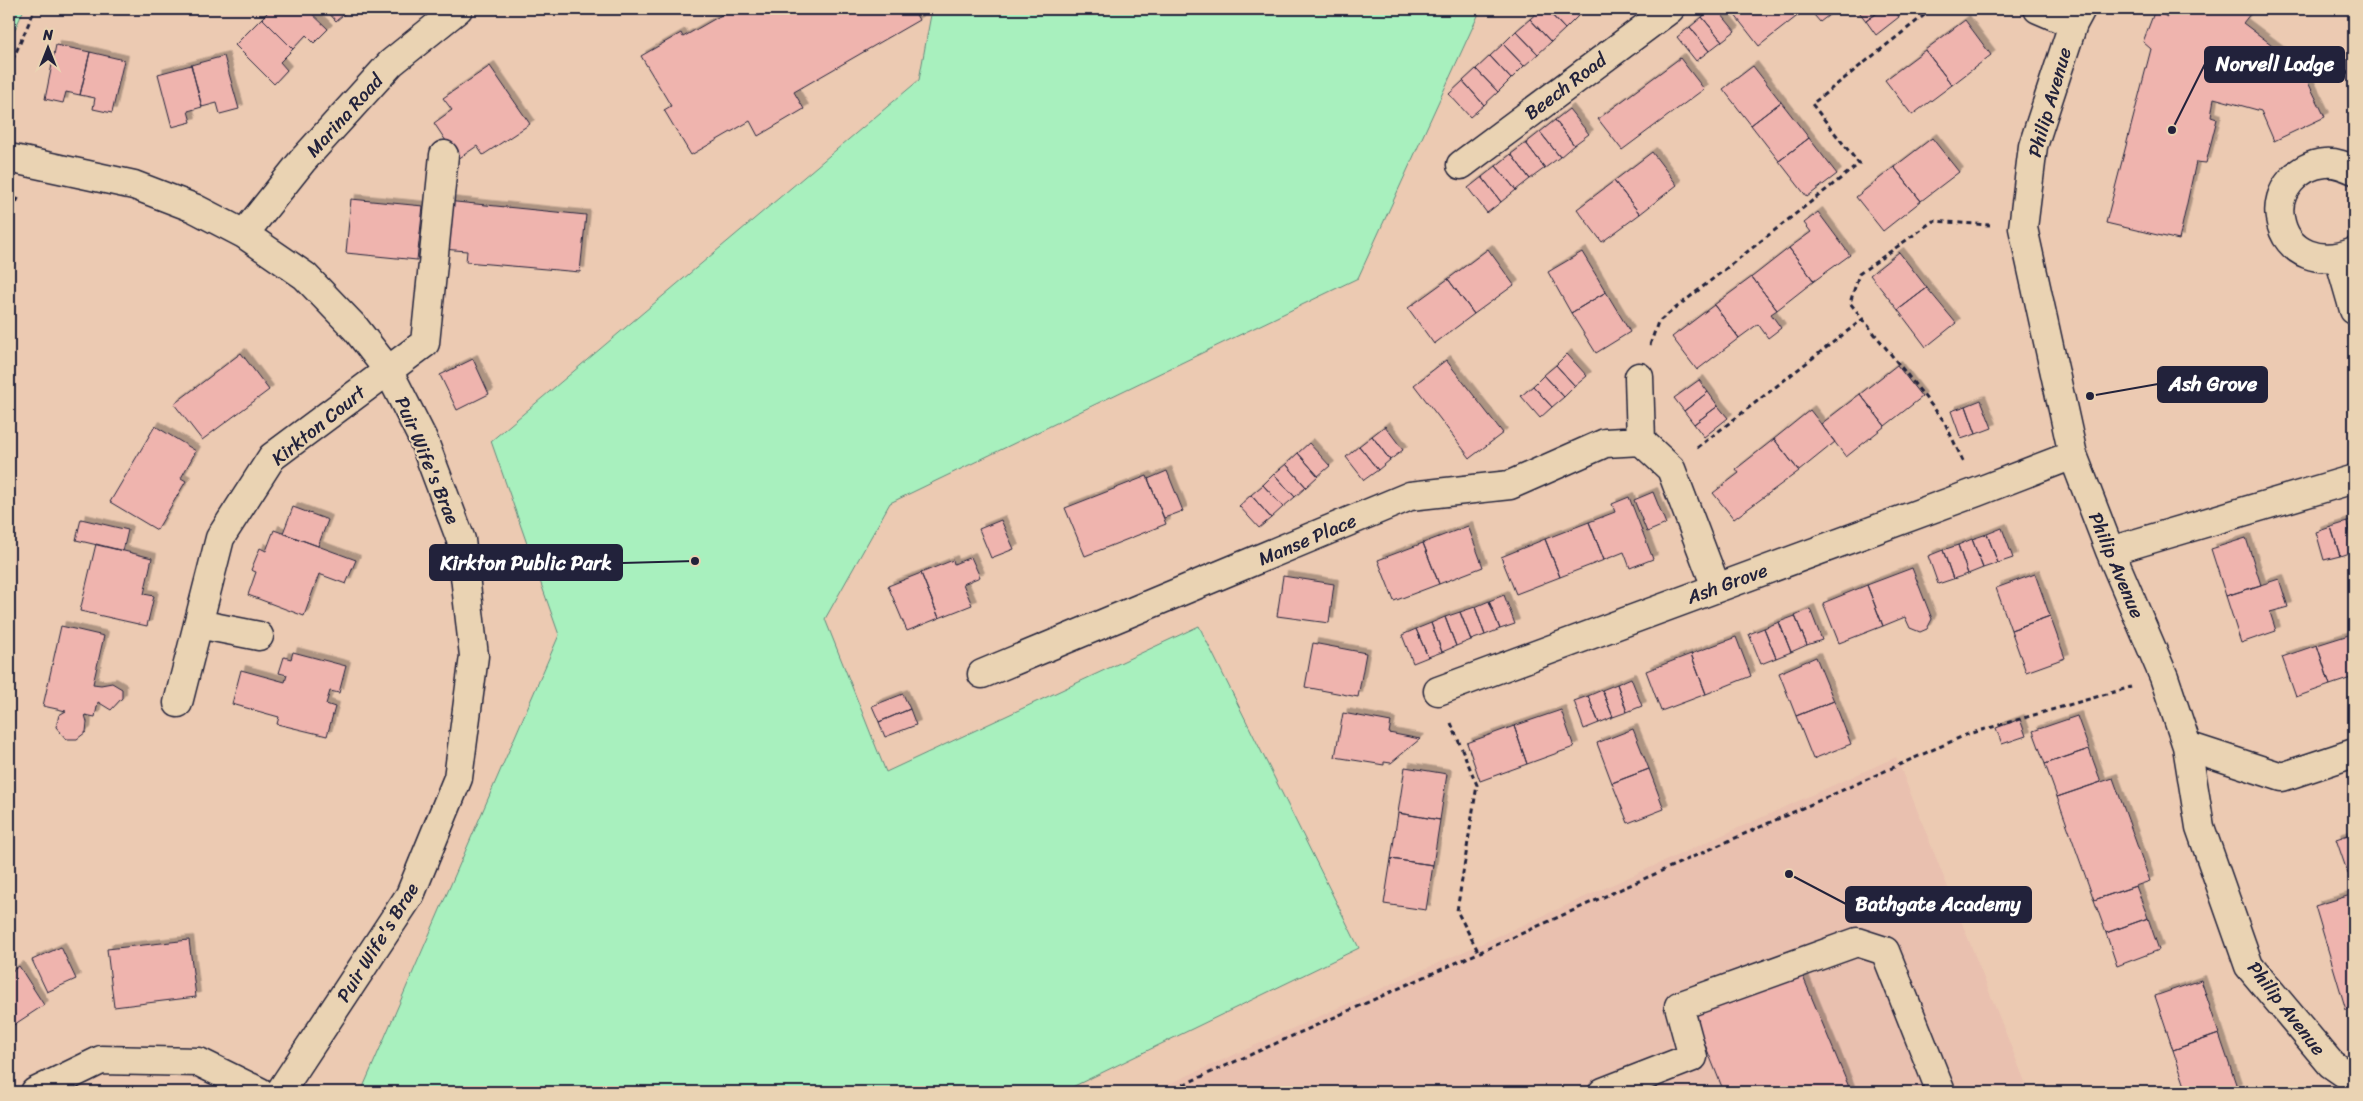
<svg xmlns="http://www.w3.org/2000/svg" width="2363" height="1101" viewBox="0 0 2363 1101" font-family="Sriracha,sans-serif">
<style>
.built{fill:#e9c0af}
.green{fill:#a8f0be;stroke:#65897c}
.building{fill:#efb4ae;stroke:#22223b;filter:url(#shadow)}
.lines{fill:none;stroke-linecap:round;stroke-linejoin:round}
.minor-casing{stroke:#22223b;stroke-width:31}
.path{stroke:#22223b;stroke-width:3;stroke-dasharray:5 4;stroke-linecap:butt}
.minor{stroke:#ead3b3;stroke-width:28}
.labels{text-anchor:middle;stroke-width:4.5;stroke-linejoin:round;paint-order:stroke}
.street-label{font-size:19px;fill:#22223b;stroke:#ead3b3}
.leader{fill:none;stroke:#22223b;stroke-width:2}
.callout-dot{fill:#22223b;stroke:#ead3b3;stroke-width:2}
.callout{fill:#22223b;stroke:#22223b;stroke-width:2}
.callout-label{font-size:20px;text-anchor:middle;font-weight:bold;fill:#fff}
</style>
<defs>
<filter id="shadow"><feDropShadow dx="4.5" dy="-4.5" stdDeviation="0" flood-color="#0004"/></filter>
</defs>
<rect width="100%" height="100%" fill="#eccab2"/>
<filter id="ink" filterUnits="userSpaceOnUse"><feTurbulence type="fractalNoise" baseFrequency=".02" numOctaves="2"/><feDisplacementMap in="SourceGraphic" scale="10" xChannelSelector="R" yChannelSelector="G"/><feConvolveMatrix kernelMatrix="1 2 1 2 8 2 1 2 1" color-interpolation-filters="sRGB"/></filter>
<g filter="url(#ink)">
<!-- built -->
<path class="built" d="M1896,757L2029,1092H1151Z"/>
<!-- green -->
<path class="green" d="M9,9H24L9,43Z
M932,9H1481L1358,278L890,503L825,619L886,772L1199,626L1359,948L1062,1092H361L559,635L491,441L919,80Z"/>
<!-- building -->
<path class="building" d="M271,9H307L328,29L314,43L306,35L293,49L262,18Z
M325,9H350L336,21Z
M732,9H913L919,20L794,92L804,109L758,136L750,121L691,155L664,110L671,106L641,56L681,33L683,37Z
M1541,9H1546L1565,29L1551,42L1530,19Z
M1546,9H1571L1578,16L1565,29Z
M1712,9H1717L1735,31L1722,41L1702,17Z
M1741,9H1790L1796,17L1759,46L1734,14Z
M1790,9H1807L1796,17Z
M1809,9H1837L1820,22Z
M1857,9H1883L1866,21Z
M1883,9H1893L1899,17L1876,35L1866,21Z
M2172,9H2254L2243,23L2300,66L2325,117L2274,141L2261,111L2214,98L2211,117L2217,119L2206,163L2196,162L2179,240L2106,223L2151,49L2143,42L2155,10L2167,17Z
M1702,17L1722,41L1709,51L1690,27Z
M262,18L293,49L280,62L287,70L274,84L235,45Z
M1530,19L1551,42L1538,54L1516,31Z
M1965,20L1991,55L1952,85L1925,50Z
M1690,27L1709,51L1696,61L1677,37Z
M1516,31L1538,54L1524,66L1503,44Z
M1503,44L1524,66L1511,79L1490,56Z
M56,45L90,52L80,95L66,92L63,103L45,99Z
M1925,50L1952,85L1912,115L1885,80Z
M90,52L124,60L112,113L93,109L95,98L80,95Z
M224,56L239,109L220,114L217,103L202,107L191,65Z
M1490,56L1511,79L1498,92L1476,69Z
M1680,58L1704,89L1622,150L1598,119Z
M191,65L202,107L188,111L191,122L172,127L158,74Z
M490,66L530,124L483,155L477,146L458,159L434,123L452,110L443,98Z
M1753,66L1781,102L1751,125L1723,89Z
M1476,69L1498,92L1484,105L1463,81Z
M1463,81L1484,105L1470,117L1449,94Z
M1781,102L1809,138L1779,161L1751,125Z
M1569,109L1589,134L1574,145L1555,120Z
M1555,120L1574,145L1560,157L1540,132Z
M1540,132L1560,157L1545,168L1526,143Z
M1809,138L1837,174L1807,197L1779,161Z
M1932,138L1959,172L1921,201L1894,167Z
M1526,143L1545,168L1530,179L1511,154Z
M1652,152L1677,185L1640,214L1614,181Z
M1511,154L1530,179L1516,190L1496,166Z
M1496,166L1516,190L1501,202L1482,177Z
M1894,167L1921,201L1883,231L1856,197Z
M1482,177L1501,202L1487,213L1468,188Z
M1614,181L1640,214L1602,242L1577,209Z
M351,199L423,206L417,260L346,253Z
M446,201L586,215L580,272L466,262L467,251L442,249Z
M1818,212L1850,255L1814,281L1789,248L1811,232L1804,223Z
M1789,248L1814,281L1777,310L1752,277Z
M1488,249L1514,285L1474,314L1448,279Z
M1582,252L1606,292L1571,313L1548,272Z
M1899,252L1927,288L1898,310L1870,275Z
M1752,277L1777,310L1771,314L1781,328L1768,338L1758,324L1739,338L1714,305Z
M1448,279L1474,314L1434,344L1408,308Z
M1927,288L1956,323L1926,347L1898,310Z
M1606,292L1630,332L1596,353L1571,313Z
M1714,305L1739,338L1697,370L1672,337Z
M241,353L269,390L202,440L174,404Z
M1567,354L1587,376L1575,386L1556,365Z
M473,359L489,394L457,410L440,375Z
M1446,360L1503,433L1470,458L1414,385Z
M1556,365L1575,386L1564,397L1544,375Z
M1897,365L1922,397L1885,426L1860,394Z
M1544,375L1564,397L1552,407L1533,386Z
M1699,380L1708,392L1684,411L1674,398Z
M1533,386L1552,407L1540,418L1521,396Z
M1708,392L1718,406L1694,424L1684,411Z
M1860,394L1885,426L1846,457L1821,424Z
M1981,400L1992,428L1976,434L1966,406Z
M1718,406L1728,418L1704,437L1694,424Z
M1966,406L1976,434L1961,439L1951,411Z
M1810,410L1835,442L1799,471L1774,439Z
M155,426L196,451L181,478L186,481L157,530L110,502Z
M1385,426L1403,450L1390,460L1372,436Z
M1372,436L1390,460L1378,470L1359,446Z
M1774,439L1799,471L1734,519L1713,493L1739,473L1736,469Z
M1309,443L1330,466L1318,476L1298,453Z
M1359,446L1378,470L1364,480L1346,457Z
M1298,453L1318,476L1306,487L1286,464Z
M1286,464L1306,487L1295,497L1274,474Z
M1167,471L1183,511L1164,518L1148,479Z
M1274,474L1295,497L1283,507L1263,485Z
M1147,476L1166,524L1085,556L1065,508Z
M1263,485L1283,507L1271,518L1251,495Z
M1653,492L1666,524L1647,532L1634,500Z
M1251,495L1271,518L1259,528L1239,506Z
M1629,497L1653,559L1630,568L1624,552L1604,560L1589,522L1615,512L1612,504Z
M293,507L328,520L318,546L283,533Z
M81,519L128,530L123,551L76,540Z
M1001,520L1014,549L991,558L979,529Z
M2354,520V547L2347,522Z
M1589,522L1604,560L1560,577L1545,539Z
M2347,522L2354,551L2340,556L2331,527Z
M1468,526L1483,567L1439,584L1423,543Z
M2331,527L2340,556L2324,560L2316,532Z
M2002,528L2013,558L1998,563L1987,534Z
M274,530L356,560L346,584L319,574L304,616L248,595L256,572L251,570L260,548L266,551Z
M1987,534L1998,563L1983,568L1972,539Z
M2246,538L2261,585L2226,596L2211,549Z
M1545,539L1560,577L1516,594L1501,557Z
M1972,539L1983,568L1968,574L1958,545Z
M1423,543L1439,584L1394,601L1378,560Z
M96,544L152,558L144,594L154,596L147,626L80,611Z
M1958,545L1968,574L1953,579L1943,550Z
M1943,550L1953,579L1938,584L1928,556Z
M971,557L980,577L963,584L972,605L939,618L921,573L953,560L954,564Z
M1912,568L1932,619L1927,629L1920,632L1910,628L1905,617L1883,626L1867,585Z
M921,573L939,618L907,631L888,586Z
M2035,574L2050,616L2011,630L1996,588Z
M1283,576L1334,584L1329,623L1277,616Z
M2279,579L2288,607L2270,612L2276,631L2241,643L2226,596Z
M1867,585L1883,626L1839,643L1823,603Z
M1504,595L1515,624L1500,629L1489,601Z
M1489,601L1500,629L1485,635L1475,607Z
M1475,607L1485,635L1471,640L1460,612Z
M1810,609L1822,640L1807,645L1795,616Z
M1460,612L1471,640L1456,646L1445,617Z
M1795,616L1807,645L1791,652L1779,622Z
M2050,616L2065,658L2026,672L2011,630Z
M1445,617L1456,646L1442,652L1431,623Z
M1779,622L1791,652L1776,658L1764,628Z
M1431,623L1442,652L1428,657L1416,629Z
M61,626L104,636L93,684L101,685L112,683L122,689V698L111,710L98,702L95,717L85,715L87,722L86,732L77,739H66L56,727L59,715L66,711L43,706Z
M1764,628L1776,658L1761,664L1749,634Z
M1416,629L1428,657L1413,663L1402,635Z
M2352,634L2354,642V677L2330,685L2317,645Z
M1736,637L1751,676L1706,694L1691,654Z
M1313,643L1366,653L1358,697L1305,687Z
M2317,645L2330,685L2296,697L2282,657Z
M293,652L346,666L339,693L330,691L326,704L335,707L327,736L277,724L279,717L232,704L241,670L285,682L287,675L279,673L284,657L291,659Z
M1691,654L1706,694L1661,711L1646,671Z
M1816,657L1834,701L1796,716L1779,673Z
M1631,678L1642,706L1627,712L1617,684Z
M1617,684L1627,712L1613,717L1602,690Z
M1602,690L1613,717L1599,723L1588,696Z
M903,694L910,709L879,722L872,706Z
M1588,696L1599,723L1584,729L1574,701Z
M1834,701L1851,744L1813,759L1796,716Z
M910,709L916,725L885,737L879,722Z
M1561,710L1574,747L1527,764L1514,726Z
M1343,713L1391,722L1389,733L1420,739L1391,763L1384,762V765L1335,757Z
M2077,716L2089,749L2045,764L2033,731Z
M2020,719L2026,736L2002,744L1996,728Z
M1514,726L1527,764L1480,781L1467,743Z
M1633,729L1649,769L1612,783L1597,743Z
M2089,749L2101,782L2057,797L2045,764Z
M1405,767L1447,774L1440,820L1398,813Z
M1649,769L1664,809L1628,823L1612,783Z
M2113,778L2150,881L2094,900L2057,797Z
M1398,813L1440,820L1433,865L1391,859Z
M2354,833V871L2348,874L2336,839Z
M1391,859L1433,865L1426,910L1384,904Z
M2136,886L2148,918L2106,933L2094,900Z
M2354,894V1007L2346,1010L2315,906Z
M2148,918L2159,950L2117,966L2106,933Z
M189,940L196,997L114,1007L107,949Z
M61,947L76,979L47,992L32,960Z
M19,966L44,1005L9,1028V973Z
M1799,967L1851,1092H1724L1692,1012Z
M2201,980L2219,1034L2173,1050L2155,996Z
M2219,1034L2237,1087L2221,1092H2187L2173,1050Z"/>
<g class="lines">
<defs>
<path id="minor" d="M2038,9L2073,24
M2081,9L2073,24L2033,146L2023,228L2073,455L2110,551L2164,677L2187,746L2200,827L2249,966L2331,1064L2354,1080
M9,158L134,185L194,208L244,234L305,276L356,329L388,370L423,439L461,540L474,656L458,778L410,895L280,1092
M1461,165L1670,9
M2354,170C2345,166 2336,162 2325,163C2298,165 2275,191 2280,218C2286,256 2323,265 2354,252
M244,234L303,160L391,63L458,9
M2339,258L2354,310
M1639,377L1641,441
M2110,551L2354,479
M198,624L259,636
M982,674L1410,496L1510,485L1605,443L1641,441L1671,469L1716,587
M1438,691L1977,492L2073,455
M178,703L220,538L272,457L425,343L444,155
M2187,746L2282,777L2354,753
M35,1092L101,1060L199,1062L260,1092
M1603,1092L1693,1057L1679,1006L1857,942L1885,951L1941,1092"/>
</defs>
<!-- minor casing -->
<use href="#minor" class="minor-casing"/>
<!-- path -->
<path class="path" d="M9,68L35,9
M9,219L19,196
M1650,345L1658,322L1859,164L1812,104L1932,9
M1697,448L1863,319
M1963,461L1944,421L1850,303L1859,274L1933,221L1990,225
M1451,723L1477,785L1457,911L1479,953
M1167,1092L1968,734L2131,687"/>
<!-- minor -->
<use href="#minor" class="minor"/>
</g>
</g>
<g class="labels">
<!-- street labels -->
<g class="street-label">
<text transform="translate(1565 86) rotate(-37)" y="7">Beech Road</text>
<text transform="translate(2049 102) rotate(-74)" y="7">Philip Avenue</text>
<text transform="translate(344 115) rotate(-48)" y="7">Marina Road</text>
<text transform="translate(318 425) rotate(-39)" y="7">Kirkton Court</text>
<text transform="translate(428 460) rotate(67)" y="7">Puir Wife's Brae</text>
<text transform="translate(1307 539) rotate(-23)" y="7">Manse Place</text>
<text transform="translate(2117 565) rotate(67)" y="7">Philip Avenue</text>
<text transform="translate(1727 583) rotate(-20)" y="7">Ash Grove</text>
<text transform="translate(377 942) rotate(-58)" y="7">Puir Wife's Brae</text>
<text transform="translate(2287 1008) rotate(52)" y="7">Philip Avenue</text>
</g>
</g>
<!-- callouts -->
<path class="leader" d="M2172 130L2205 64M2090 396L2158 384M695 561L622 563M1789 874L1846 904"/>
<g class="callout-dot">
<circle cx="2172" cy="130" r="5"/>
<circle cx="2090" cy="396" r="5"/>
<circle cx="695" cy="561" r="5"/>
<circle cx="1789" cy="874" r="5"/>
</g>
<g class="callout">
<rect x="2205" y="47" width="139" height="35" rx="5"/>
<rect x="2158" y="367" width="109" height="35" rx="5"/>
<rect x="430" y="545" width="192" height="35" rx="5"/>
<rect x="1846" y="887" width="185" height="35" rx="5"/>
</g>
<g class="callout-label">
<text x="2275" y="71">Norvell Lodge</text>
<text x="2213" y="391">Ash Grove</text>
<text x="526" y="570">Kirkton Public Park</text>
<text x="1938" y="911">Bathgate Academy</text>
</g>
<!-- margin -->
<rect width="2363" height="1101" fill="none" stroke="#ead3b3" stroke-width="30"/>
<rect x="15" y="15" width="2333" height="1071" fill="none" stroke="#22223b" stroke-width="2" filter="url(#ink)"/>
<!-- north arrow -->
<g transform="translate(48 48)" stroke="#ead3b3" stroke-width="4" paint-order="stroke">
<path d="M0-4L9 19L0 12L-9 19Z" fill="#22223b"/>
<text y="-8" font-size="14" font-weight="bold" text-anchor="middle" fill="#22223b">N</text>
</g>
</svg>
